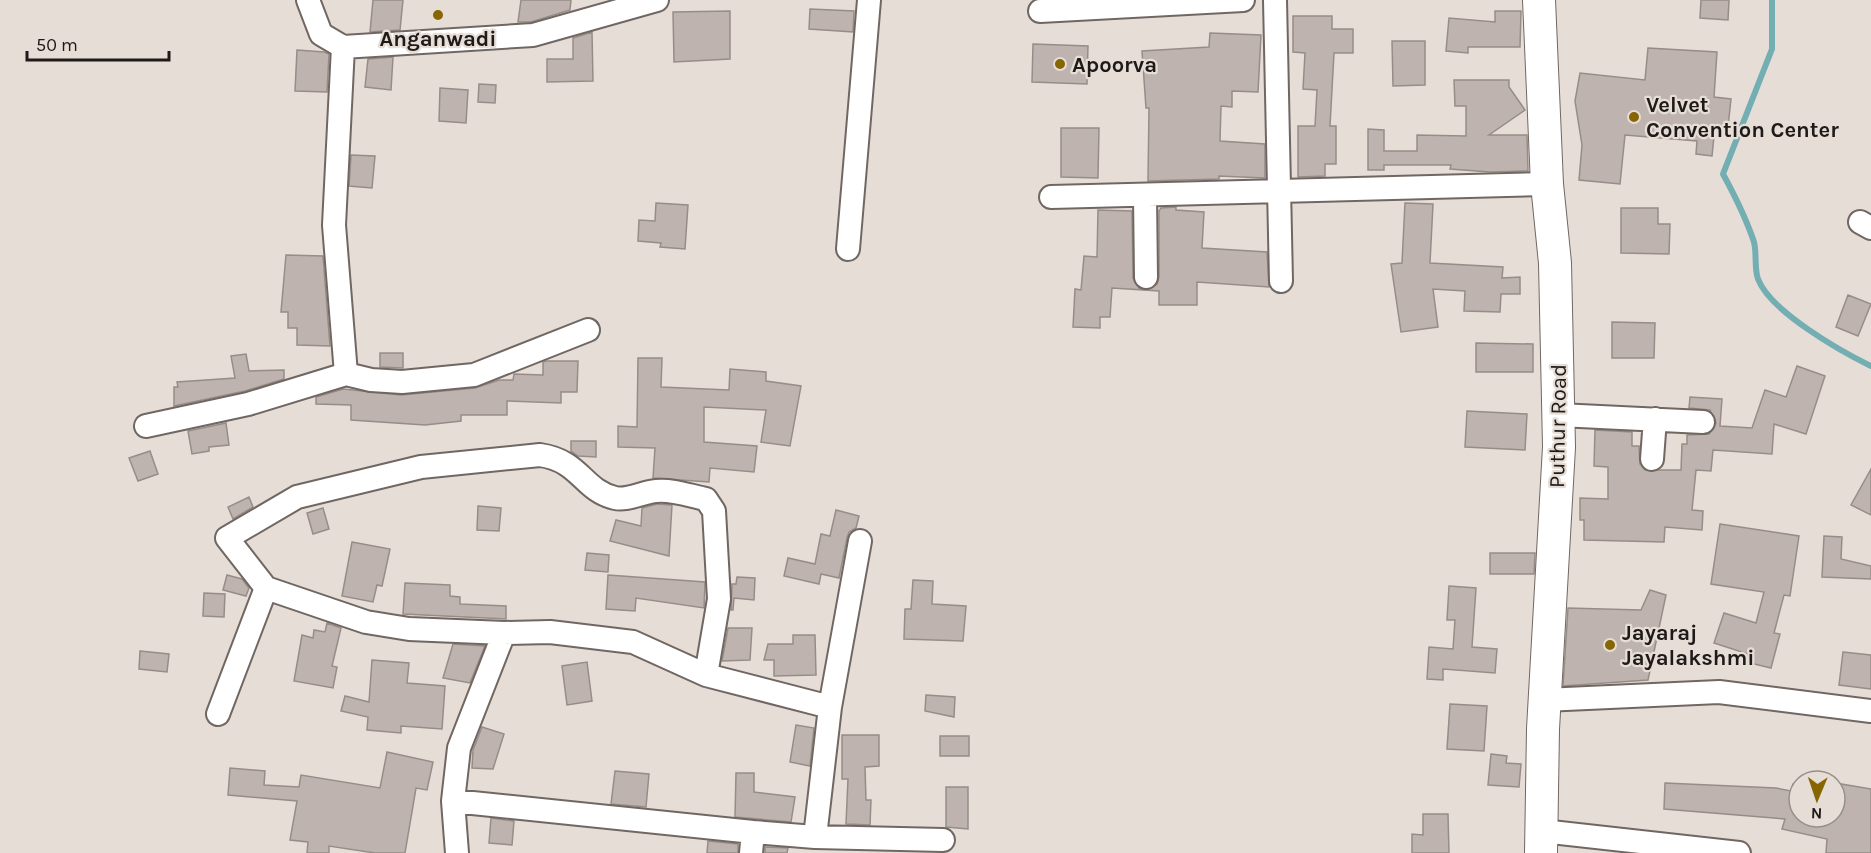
<svg xmlns="http://www.w3.org/2000/svg" width="1871" height="853" viewBox="0 0 1871 853" font-family="Karla,sans-serif">
<style>
.lines{fill:none;stroke-linecap:round;stroke-linejoin:round}
.stream{stroke:#73aeb3;stroke-width:6}
.building{fill:#beb3ae;stroke:#978d88;stroke-width:1.5}
.street-casing{stroke:#706762;stroke-width:26}
.secondary-casing{stroke:#706762;stroke-width:34}
.street{stroke:#fff;stroke-width:22}
.secondary{stroke:#fff;stroke-width:32}
.poi-dot{fill:#876601;stroke:#e7ddd7;stroke-width:2}
.labels{text-anchor:middle;stroke-width:4.5;stroke-linejoin:round;paint-order:stroke}
.poi-label{font-size:22px;font-weight:bold;fill:#1e1a18;stroke:#e7ddd7;text-anchor:start}
.street-label{font-size:22px;fill:#1e1a18;stroke:#e7ddd7}
</style>
<rect width="100%" height="100%" fill="#e7ddd7"/>
<g class="lines">
<!-- stream -->
<path class="stream" d="M1772,0V49L1723,174C1735,196 1746,218 1754,242C1757,254 1754,268 1758,279C1770,311 1840,351 1871,366"/>
</g>
<!-- building -->
<path class="building" d="M373,0H403L400,30L370,32Z
M521,0H571L570,10L531,22H518Z
M1701,0H1729L1728,20L1700,18Z
M810,9L854,11L853,32L809,29Z
M730,11V59L674,62L673,12Z
M1495,11H1521L1520,47H1468V53L1446,51L1449,18L1495,22Z
M1293,16H1332V29H1353V53H1334L1330,126H1336V164H1325V176L1298,177V126H1315L1317,90L1303,89L1305,53L1293,52Z
M592,32L593,81L547,82V59H573V38Z
M1210,33L1261,35L1258,92L1232,91V107L1221,106L1220,141L1265,144V178L1219,176V179L1148,181L1149,108H1146L1142,51L1209,47Z
M1392,41H1425V85L1393,86Z
M1033,44L1088,46L1087,84L1032,82Z
M1648,48L1717,52L1714,97L1731,99L1728,127L1715,126L1712,156L1696,154L1697,141L1625,135L1620,184L1579,180L1582,145L1575,101L1580,73L1645,80Z
M297,50L324,52L329,54L327,92L295,91Z
M393,57L391,90L365,87L368,59Z
M1454,80H1509V87L1525,110L1489,135H1527L1528,171L1490,172L1450,169L1451,165H1384V170H1368V129L1384,130V151H1417V135L1466,136V106H1455Z
M479,84L496,85L495,103L478,102Z
M440,88L468,90L466,123L439,121Z
M1061,128H1099L1098,178L1061,177Z
M351,155L375,156L372,188L349,186Z
M656,203L688,205L685,249L660,247L661,243L638,241L639,220L655,221Z
M1405,203L1433,204L1430,263L1503,267L1502,278L1520,277V294H1501L1500,312L1464,311L1465,291L1433,289L1438,327L1401,332L1391,264L1402,263Z
M1176,207V210L1204,212L1202,248L1267,252L1269,287L1197,282V305H1159V291L1112,288L1110,317H1100V328L1073,327L1075,289L1081,290L1084,256L1097,257L1098,210L1132,211L1133,278L1139,288L1147,290L1157,284L1159,277V211L1161,208Z
M1621,208H1658V224H1670L1669,254L1621,253Z
M286,255L323,256L330,346L297,345V328H288V312H281Z
M1848,295L1871,304L1858,336L1836,327Z
M1612,322L1655,323L1654,358H1612Z
M1476,343L1533,344V372H1476Z
M380,353H403V368L380,367Z
M246,354L249,371L284,370V379L245,391L174,406V387H178L177,382L235,378L231,356Z
M638,358H662L661,387L729,390L730,369L766,372V381L801,386L790,446L761,442L766,410L704,407V442L757,446L754,472L710,468L709,482L653,478L655,448L618,447V426L637,427Z
M546,361H578L577,392H561V403L507,401V415H461V421L425,425L351,420V405L316,404V397L343,389L401,395L475,388L499,380H513L514,374L543,375V362Z
M1797,366L1825,376L1806,434L1774,424L1772,454L1713,450L1711,471L1696,470L1692,510L1703,511L1702,530L1665,527L1664,542L1584,540V520H1580V498L1608,499V467L1594,466L1595,430L1632,432V446H1639L1640,464L1645,470H1681L1682,444H1687V435L1709,434L1716,423L1710,410L1689,408L1690,397L1722,399L1720,426L1752,428L1765,390L1786,397Z
M1467,411L1527,414L1525,450L1465,447Z
M226,423L229,445L209,447V451L192,454L188,431Z
M571,441H596V457L578,456L571,451Z
M150,451L158,474L138,481L129,458Z
M1871,469V515L1851,505Z
M249,497L253,507L233,519L228,507Z
M657,504L672,505L669,556L610,541L616,520L641,526L642,508Z
M478,506L501,508L499,531L477,530Z
M323,508L329,529L313,534L307,513Z
M836,510L859,516L856,528L849,532L847,538L839,578L821,574L819,584L784,576L788,558L815,564L821,534L830,536Z
M1720,524L1799,536L1790,596L1784,595L1774,633L1780,634L1771,668L1746,662L1748,654L1714,643L1724,613L1756,623L1764,592L1711,584Z
M1824,536L1842,537L1841,559L1871,566V579L1822,577Z
M352,542L390,549L382,586L377,585L373,602L342,596Z
M587,553L609,555L608,572L585,570Z
M1490,553H1535L1534,574H1490Z
M227,575L242,579L249,588L246,596L223,590Z
M608,575L705,582L704,608L636,598L635,611L606,609Z
M737,577L755,578L754,600L734,598L733,610H731L732,584H736Z
M913,580L933,581L932,604L966,606L963,641L904,639L905,609H911Z
M405,583L450,585V596L460,597V604L506,606V619L403,614Z
M1449,586L1476,588L1472,647L1497,649L1495,673L1443,669V680L1427,679L1429,647L1453,649L1455,620H1447Z
M1650,590L1666,595L1648,680L1563,686L1568,608L1641,610Z
M204,593L225,594L224,617L203,616Z
M327,623L341,628L332,666L337,667L333,688L294,681L302,635L313,638L314,630L325,632Z
M728,628H752L750,660L722,661Z
M793,635H815L816,675L774,676V660H764L768,644H793Z
M453,644L485,646L470,683L443,678Z
M140,651L169,654L167,672L139,669Z
M1843,652L1871,655V689L1839,685Z
M372,660L409,663L407,683L445,686L442,729L401,726V733L367,730L368,717L341,711L345,696L369,702Z
M587,662L592,701L567,705L562,666Z
M926,695L955,697L954,717L925,711Z
M1450,704L1487,706L1484,751L1447,749Z
M796,725L814,728L810,766L790,762Z
M482,727L504,734L493,769L472,768L473,750Z
M842,735H879V766L865,767L866,800H871L870,825L846,824L848,779H842Z
M940,736H969V756H940Z
M387,752L433,762L427,790L416,788L405,853H375L329,846V853H307L308,842L290,840L297,801L228,795L230,768L265,771L264,785L299,787L301,775L380,788Z
M1491,754L1507,756L1506,763L1521,764L1519,787L1488,785Z
M615,771L649,774L646,807L611,804Z
M736,773H754V792L795,797L791,822L735,817Z
M1665,783L1776,788L1791,791L1793,784H1799V817H1835V783L1871,789V853H1826L1827,839L1782,829L1785,819L1664,809Z
M946,787H968V829L946,827Z
M1423,814H1448L1449,853H1412V834L1423,835Z
M491,818L514,821L512,845L489,843Z
M708,841L738,844V853H707Z
M765,847L788,848L787,853H765Z"/>
<g class="lines">
<defs>
<path id="street" d="M308,0L321,34L343,47
M1275,0L1281,281
M1040,11L1243,0
M1145,196L1146,277
M1051,197L1547,184
M1860,222L1871,228
M848,249L869,0
M588,330L474,375L402,382L371,380L346,374L334,225L343,47L533,35L657,0
M1559,415L1703,422
M146,426L248,404L346,374
M1652,459L1655,419
M706,675L830,707
M1544,700L1719,692L1871,711
M218,714L266,588
M453,801L753,832
M1542,831L1739,853
M815,837L943,840
M457,853L453,801L459,748L504,633L550,632L633,642L706,675L719,599L714,511L706,499C691,496 671,489 656,491C643,492 627,501 615,498C582,490 581,461 540,455L421,467L297,497L227,538L266,588L366,622L409,629L504,633
M751,853L753,832L815,837L830,707L860,541"/>
<path id="secondary" d="M1539,0L1547,184L1555,263L1559,447L1543,729L1541,853"/>
</defs>
<!-- street casing -->
<use href="#street" class="street-casing"/>
<!-- secondary casing -->
<use href="#secondary" class="secondary-casing"/>
<!-- street -->
<use href="#street" class="street"/>
<!-- secondary -->
<use href="#secondary" class="secondary"/>
</g>
<!-- markers -->
<g class="poi-dot">
<circle cx="438" cy="15" r="6"/>
<circle cx="1060" cy="64" r="6"/>
<circle cx="1634" cy="117" r="6"/>
<circle cx="1610" cy="645" r="6"/>
</g>
<g class="labels">
<!-- poi labels -->
<g class="poi-label">
<text x="438" y="46" text-anchor="middle">Anganwadi</text>
<text x="1072" y="72">Apoorva</text>
<text x="1646" y="112">Velvet<tspan x="1646" dy="25">Convention Center</tspan></text>
<text x="1622" y="640">Jayaraj<tspan x="1622" dy="25">Jayalakshmi</tspan></text>
</g>
<!-- street labels -->
<g class="street-label">
<text transform="translate(1557 426) rotate(-89)" y="8">Puthur Road</text>
</g>
</g>
<!-- north arrow -->
<g transform="translate(1817 799) rotate(182)"><circle r="28" fill="#e7ddd7" stroke="#978f8b" stroke-width="1.5"/>
<path d="M0-4.5L10 22L0 15L-10 22Z" fill="#876601"/>
<text y="-9" font-size="16" font-weight="bold" text-anchor="middle" fill="#1e1a18">N</text>
</g>
<!-- scale -->
<path d="M27 51v9h142v-9" fill="none" stroke="#1e1a18" stroke-width="3"/>
<text x="36" y="51" font-size="18" fill="#1e1a18" stroke="#e7ddd7" stroke-width="4.5" paint-order="stroke">50 m</text>
</svg>
